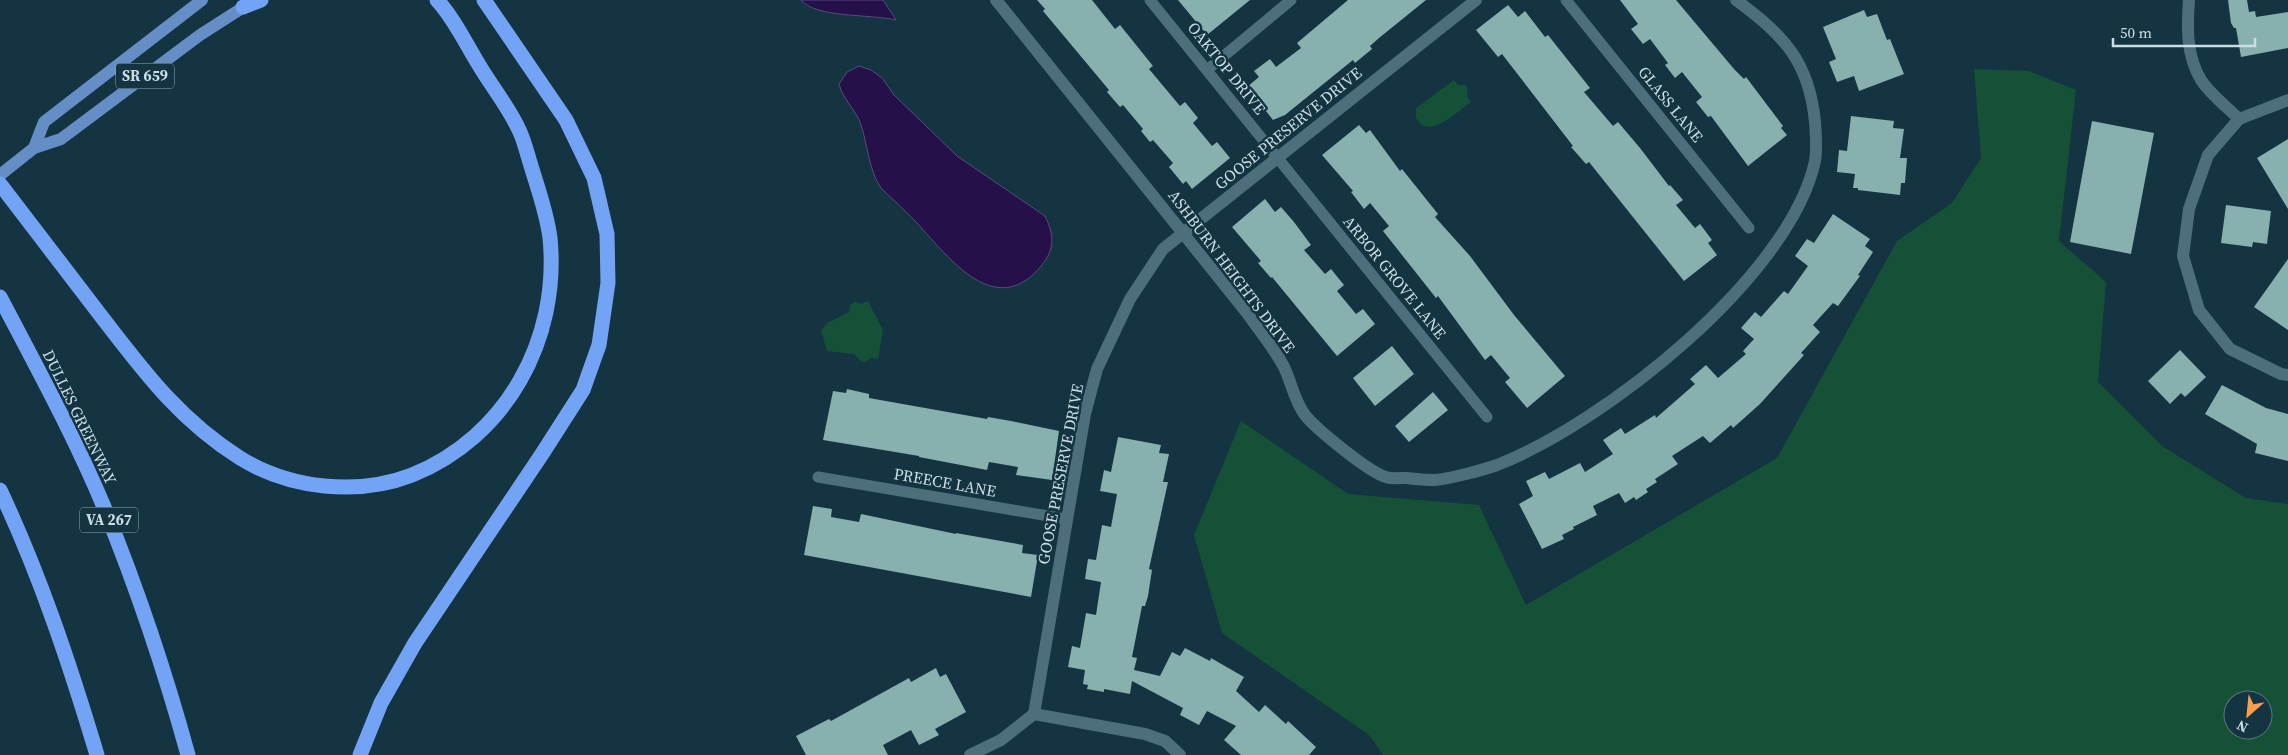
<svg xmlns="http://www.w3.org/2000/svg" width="2288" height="755" viewBox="0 0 2288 755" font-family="'Source Serif 4',serif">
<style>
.green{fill:#155136;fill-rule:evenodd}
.water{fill:#251049;stroke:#564d78}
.building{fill:#87b0ae}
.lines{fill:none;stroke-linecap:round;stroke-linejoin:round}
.lane{stroke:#4d6e7c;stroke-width:11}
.street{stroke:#4d6e7c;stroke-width:12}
.primary{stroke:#648ec5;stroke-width:12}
.highway{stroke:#73a3f5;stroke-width:15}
.labels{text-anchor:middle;stroke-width:5;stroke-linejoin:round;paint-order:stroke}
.shield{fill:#133440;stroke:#93aab3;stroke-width:1}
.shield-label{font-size:15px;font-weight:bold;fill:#cadce4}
.street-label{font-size:16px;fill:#cadce4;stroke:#133440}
</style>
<rect width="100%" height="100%" fill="#133440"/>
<!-- green -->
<path class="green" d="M1974,69L2029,71L2076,90L2059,241L2106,282L2098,382L2162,446L2246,498L2288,504V755H1383L1369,735L1222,633L1194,535L1241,421L1348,494L1479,505L1526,605L1777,458L1897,241L1952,203L1981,158ZM2233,700H2263V730H2233Z
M1454,80L1458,85H1466L1468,90L1467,96L1471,102C1461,109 1438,131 1425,126C1421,125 1419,121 1416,118V108Z
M868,301L883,330L878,359L871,358L865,362L861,361L854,354L827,351L821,331L827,323L849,312L850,305L855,302L862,304Z"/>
<!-- water -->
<path class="water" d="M801,0H883L896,20C871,14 815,18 801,0Z
M859,66L871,70L882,78L894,95L957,156L1045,216C1054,234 1055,249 1042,265C996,322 949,258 917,223C906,211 893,200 881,188C868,169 868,144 860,122C854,108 843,99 839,84L847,72Z"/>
<!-- building -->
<path class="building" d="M1037,0H1092L1115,29L1120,25L1153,66L1149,69L1180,106L1185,102L1198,118L1193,123L1212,146L1217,142L1230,158L1192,189L1186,181L1183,184L1169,167L1173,163L1153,140L1150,142L1141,131L1143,129L1123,105L1120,107L1107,92L1109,90L1043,11L1045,9Z
M1178,0H1250L1207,35Z
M1348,0H1426L1379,38L1370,46L1372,49L1355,63L1353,60L1285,115L1273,120L1247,87L1259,77L1254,71L1270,59L1276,67L1301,48L1297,43Z
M1620,0H1676L1734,69L1744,79L1746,77L1783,126L1781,128L1787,135L1748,166L1711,116L1708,117L1696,102L1702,97L1682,72L1675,78L1665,65L1668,63L1650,39L1643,44L1631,29L1638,24Z
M2228,0H2247L2249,12L2255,11L2256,17L2288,12V48L2241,57L2236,28H2234L2231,23Z
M1508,5L1518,17L1525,11L1545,37L1548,35L1590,88L1584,92L1613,126L1618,122L1640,148L1669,186L1670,185L1683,200L1676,205L1695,228L1700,224L1712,240L1708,243L1717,255L1684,281L1589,162L1586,164L1571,147L1573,146L1502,54L1498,57L1476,30Z
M1864,10L1867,17L1877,14L1887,40L1890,39L1904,74L1859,91L1854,76L1837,82L1829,62L1836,59L1823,27Z
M1851,116L1894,121L1893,128L1904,129L1900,158H1907L1905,183H1901L1900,195L1858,190V188H1853L1855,174L1837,172L1839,150L1847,151Z
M2092,121L2154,133L2131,254L2070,242Z
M1359,125L1366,133L1370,130L1400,171L1402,169L1438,214L1435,217L1470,256L1514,315L1565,376L1527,408L1505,382L1510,378L1491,355L1485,360L1438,296L1436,298L1383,231L1389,226L1370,203L1364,209L1351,192L1353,191L1322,155Z
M2288,139V209L2257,158Z
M1265,199L1275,212L1281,207L1294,222L1311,245L1304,250L1325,274L1331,269L1344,285L1337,291L1356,314L1363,309L1375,324L1337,356L1272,277L1271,278L1258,263L1261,261L1232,227Z
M2226,205L2271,211L2267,244L2253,242L2252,247L2221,243Z
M1833,214L1870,239L1865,246L1873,252L1858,275L1860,276L1838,306L1833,303L1813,325L1820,332L1801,353L1804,355L1760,404L1733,428L1731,425L1710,443L1703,436L1672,456L1678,464L1655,479L1657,482L1646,489L1648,492L1636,500L1634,497L1625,503L1619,493L1593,506L1597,515L1573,527L1574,529L1562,535L1564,539L1542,549L1519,504L1533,496L1526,481L1545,472L1549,479L1580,463L1585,472L1613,454L1603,440L1621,428L1625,434L1655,415L1656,418L1695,384L1690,379L1706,365L1718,378L1746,354L1743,351L1754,339L1741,328L1755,312L1761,317L1784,291L1788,294L1808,266L1795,256L1807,239L1814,243Z
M2288,259V330L2254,307Z
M1392,346L1414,374L1375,406L1353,378Z
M2180,350L2206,377L2185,397L2181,393L2170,404L2148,381Z
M2222,385L2266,408L2288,414V461L2255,453L2257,444L2205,414Z
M847,389L869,394V398L987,419L988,417L1011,421L1059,431L1052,480L1016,475L1018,467L989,462L987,470L919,457V456L823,440L833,391L846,393Z
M1433,392L1448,410L1409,442L1395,426Z
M1118,437L1161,445L1159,453L1169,454L1163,482H1168L1149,569L1152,570L1148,596L1145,606H1142L1132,657L1137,658L1134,670L1160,676L1172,652L1180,656L1185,648L1210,661L1211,658L1244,677L1236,691L1259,712L1265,705L1286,724L1288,721L1316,747L1309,755H1241L1224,740L1236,726L1207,711L1199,725L1180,715L1183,708L1132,681L1130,694L1104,689V692L1087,689L1088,685L1083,684L1085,670L1068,667L1072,646L1080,648L1086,613L1096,615L1101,582L1085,579L1088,559L1096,560L1102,525L1111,527L1117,494L1100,491L1104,470L1111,472Z
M813,506L832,509L831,517L859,522L861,514L956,534V533L1023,545L1022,553L1038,555L1031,597L804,555Z
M936,668L940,677L946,674L966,712L935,729L939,735L919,745L911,730L883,745L888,755H806L796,736L829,719L831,721L909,678L911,682Z"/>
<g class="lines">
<!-- lane -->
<path class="lane" d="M1150,0L1487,417
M1566,0L1749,228
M1207,70L1291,0
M818,477L1066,519"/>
<!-- street -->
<path class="street" d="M996,0L1247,313C1259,330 1273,347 1283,365C1291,380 1294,401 1305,415C1316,429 1370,473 1386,477C1392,479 1400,478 1406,478C1415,479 1425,480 1435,480C1449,479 1483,470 1497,465C1603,424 1790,277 1815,161C1817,149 1816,135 1815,122C1809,60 1783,35 1736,0
M2189,0C2187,27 2186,55 2201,80C2210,94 2227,107 2239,119
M2288,100L2239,119L2208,155L2189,209L2183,256L2199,310L2230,349L2281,374L2288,375
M1034,714L1145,734L1165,741L1180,755
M970,755L1001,740L1034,714L1085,414L1097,369L1130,299L1163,249L1476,0"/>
<!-- primary -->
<path class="primary" d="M34,148L44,122L202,0
M0,175L34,148L61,139L200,35L250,3"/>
<!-- highway -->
<path class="highway" d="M243,7L261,0
M0,184C33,227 65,269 98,312C142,369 178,419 240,458C290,489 358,496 412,475C506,437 560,340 550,238C547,214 539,192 532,169C528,157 525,143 520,132C510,109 492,87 479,65C466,44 454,18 437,0
M0,297C36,366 74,435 104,507C137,588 165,671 188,755
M0,490C40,575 70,665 97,755
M360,755L381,703L415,643L542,454L583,390L599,345L608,283L607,234L594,178L566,120L484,0"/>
</g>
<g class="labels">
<!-- shield labels -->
<g class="shield">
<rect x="116" y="63.5" width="58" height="25" rx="4"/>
<rect x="80" y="507.5" width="58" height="25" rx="4"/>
</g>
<g class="shield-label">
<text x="145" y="81">SR 659</text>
<text x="109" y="525">VA 267</text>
</g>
<!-- street labels -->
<g class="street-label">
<text transform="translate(1227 68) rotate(51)" y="6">OAKTOP DRIVE</text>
<text transform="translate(1671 104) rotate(51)" y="6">GLASS LANE</text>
<text transform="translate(1288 128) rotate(-39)" y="6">GOOSE PRESERVE DRIVE</text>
<text transform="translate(1232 271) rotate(53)" y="6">ASHBURN HEIGHTS DRIVE</text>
<text transform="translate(1395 277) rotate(51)" y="6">ARBOR GROVE LANE</text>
<text transform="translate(80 417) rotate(64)" y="6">DULLES GREENWAY</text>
<text transform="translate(1060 474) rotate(-79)" y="6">GOOSE PRESERVE DRIVE</text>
<text transform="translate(945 482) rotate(10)" y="6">PREECE LANE</text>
</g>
</g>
<!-- north arrow -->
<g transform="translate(2248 715) rotate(207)"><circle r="24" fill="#133440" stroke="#5c7782"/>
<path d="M0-4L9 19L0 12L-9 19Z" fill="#fa9f4e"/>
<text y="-8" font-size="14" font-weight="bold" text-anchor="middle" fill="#cadce4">N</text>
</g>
<!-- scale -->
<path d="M2113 38v8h142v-8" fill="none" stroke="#cadce4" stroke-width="2.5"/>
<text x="2120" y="38" font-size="15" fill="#cadce4" stroke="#133440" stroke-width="4" paint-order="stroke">50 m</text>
</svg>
